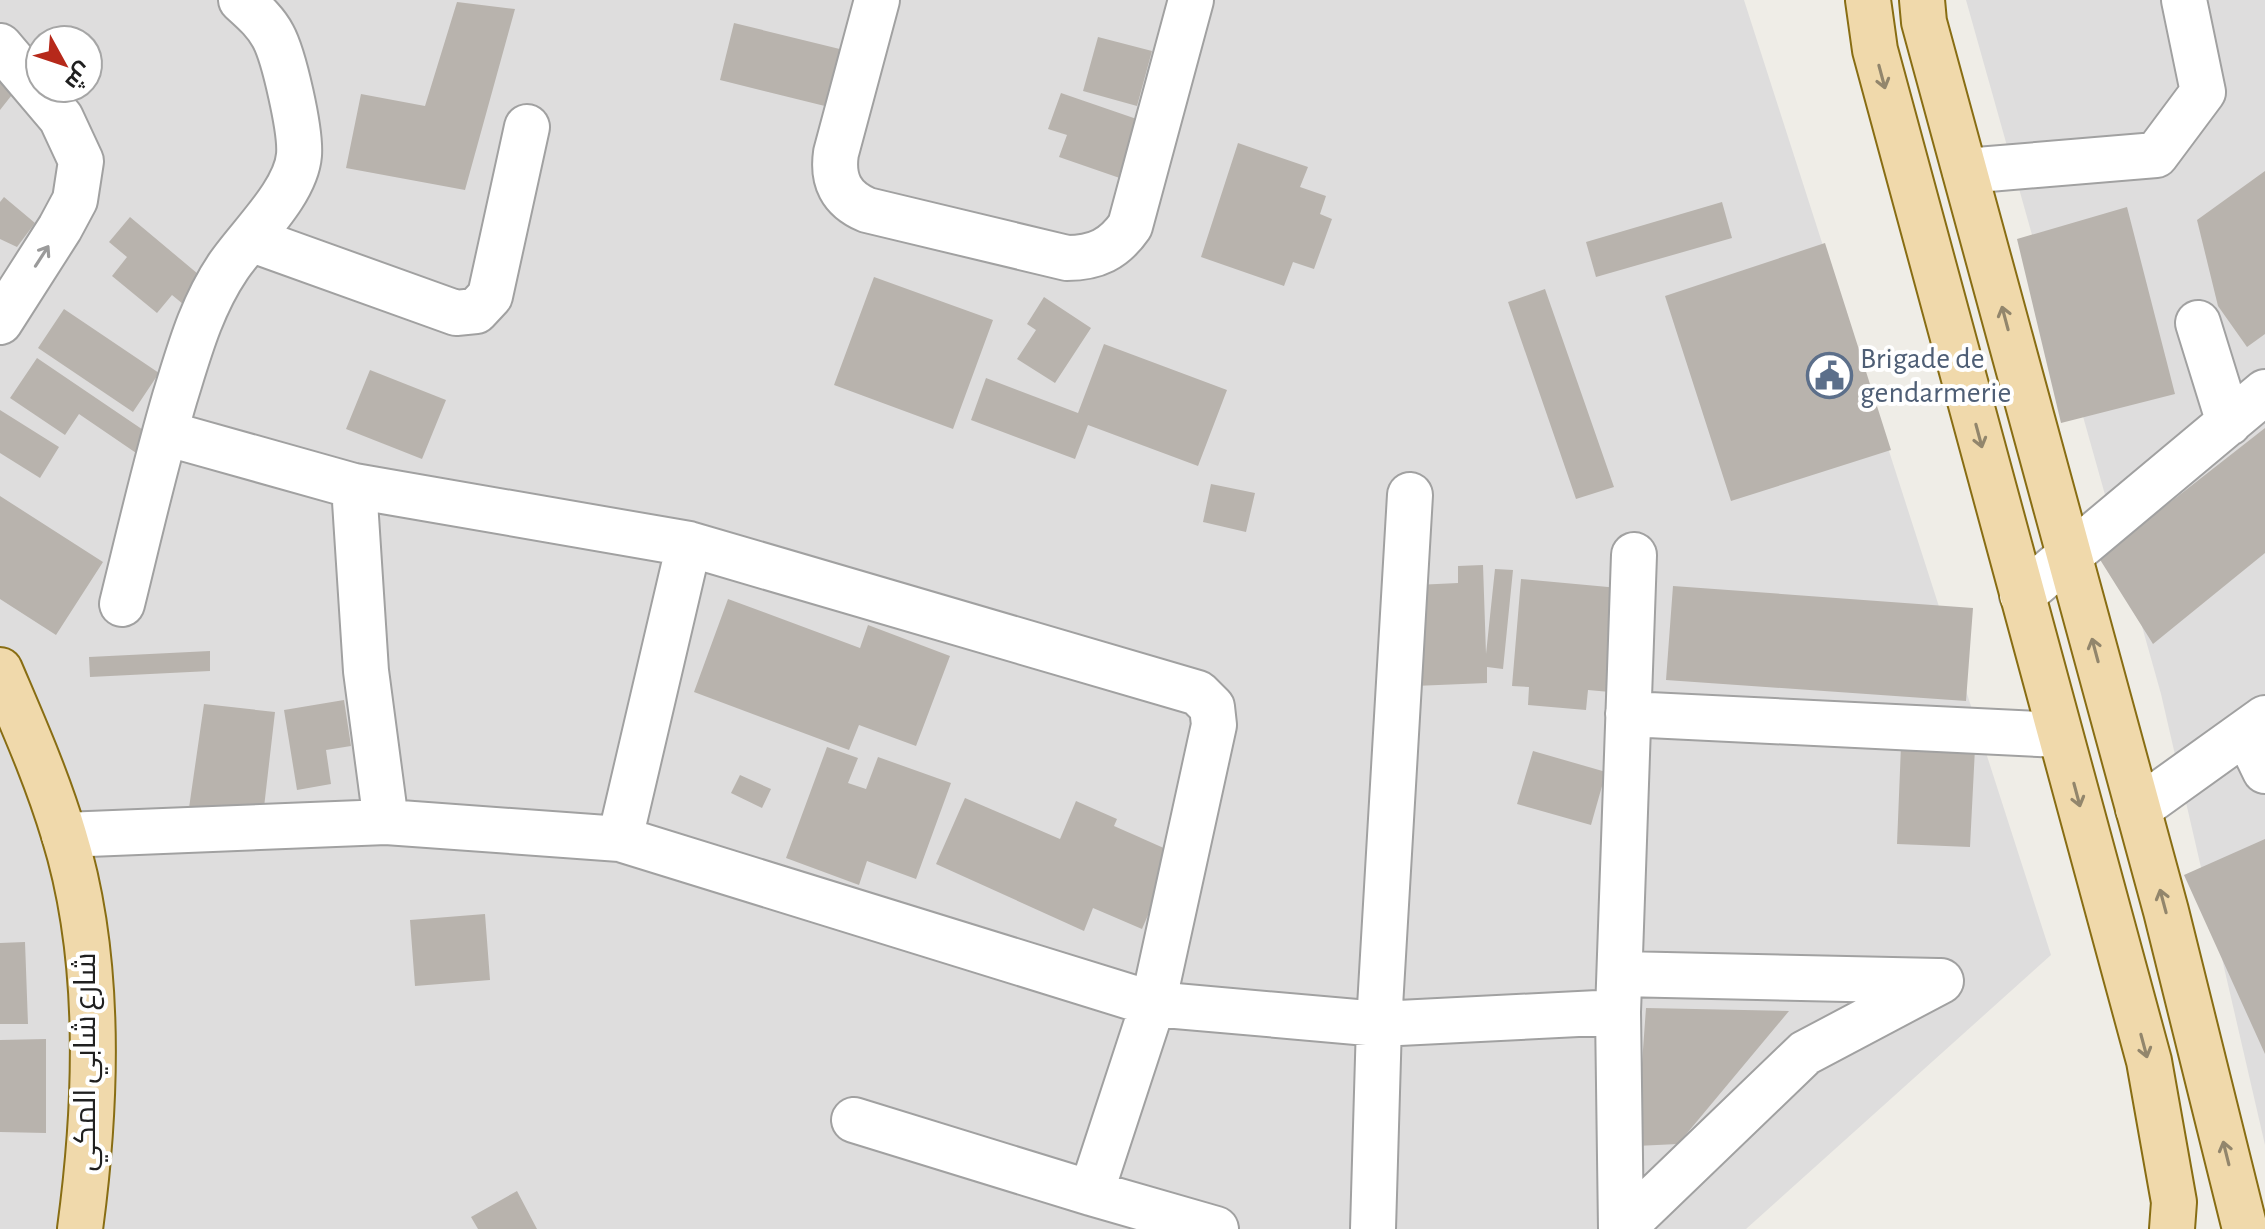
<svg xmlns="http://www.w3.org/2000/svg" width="2265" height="1229" viewBox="0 0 2265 1229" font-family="'Alegreya Sans',Cairo,sans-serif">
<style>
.residential{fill:#dedddd;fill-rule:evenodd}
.building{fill:#b8b3ad}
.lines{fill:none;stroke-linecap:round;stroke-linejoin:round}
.minor-casing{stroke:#a1a1a1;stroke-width:48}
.major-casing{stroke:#886d13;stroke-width:48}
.minor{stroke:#fff;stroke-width:44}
.major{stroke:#f0d9ab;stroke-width:44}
.oneway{stroke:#92866c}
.oneway2{stroke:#9b9b9b}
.labels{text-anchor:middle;stroke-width:8;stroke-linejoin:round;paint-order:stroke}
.service-label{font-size:30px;fill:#4e5e75;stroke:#fff;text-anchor:start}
.street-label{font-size:30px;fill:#202020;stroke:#fff}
</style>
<rect width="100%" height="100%" fill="#efede7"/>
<!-- residential -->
<path class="residential" d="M0,0H1744L2051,955L1746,1229H0ZM40,40H88V88H40Z
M1966,0H2265V1145L2161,694Z"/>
<!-- building -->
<path class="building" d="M457,2L515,9L465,190L346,168L361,94L425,106Z
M734,23L852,52L837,109L720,80Z
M1098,37L1152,51L1137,106L1083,91Z
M0,78L15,91L0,110Z
M1061,93L1157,126L1137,184L1059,157L1067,135L1048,129Z
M1238,143L1308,167L1300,187L1326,196L1320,214L1332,219L1314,269L1293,262L1284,286L1201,257Z
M2265,171V334L2247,347L2218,306L2197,220Z
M4,197L35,223L17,247L0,239V202Z
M1722,202L1732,238L1596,277L1586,242Z
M2127,207L2175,394L2061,423L2017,239Z
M130,217L204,279L183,304L172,295L157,313L112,276L127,257L109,242Z
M1825,243L1891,450L1731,501L1665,296Z
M874,277L993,320L953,429L834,385Z
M1545,289L1614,487L1576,499L1508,302Z
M1044,297L1091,328L1055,383L1017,359L1036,330L1027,324Z
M64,309L159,373L133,412L38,348Z
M1104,344L1227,390L1198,466L1088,425L1075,459L971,420L986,378L1078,413Z
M37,358L155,438L142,457L79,414L65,435L10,398Z
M370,370L446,400L422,459L346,429Z
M0,410L59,447L40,478L0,453Z
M2265,428V553L2153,644L2099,558Z
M1211,484L1255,493L1246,532L1203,522Z
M0,496L103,562L56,635L0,599Z
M1483,565L1486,654L1495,569L1513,570L1503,669L1487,667V683L1414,686L1416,585L1458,583V566Z
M1521,579L1619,588L1610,692L1588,690L1586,710L1528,705L1529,687L1512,686Z
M1673,586L1973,608L1966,701L1666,680Z
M728,599L860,648L868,625L950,656L916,746L859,725L849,750L694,692Z
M210,651V671L90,677L89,657Z
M344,700L351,746L326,750L331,784L297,790L284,710Z
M204,704L275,712L263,816L189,808Z
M1901,746L1975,748L1970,847L1897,844Z
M827,747L858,758L848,783L866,789L878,757L951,783L916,879L867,861L859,885L786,858Z
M1533,751L1606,772L1591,825L1517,804Z
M740,775L771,789L762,808L731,793Z
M965,798L1060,839L1076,801L1117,819L1114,826L1175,853L1142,929L1093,908L1084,931L936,864Z
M2265,839V1054L2184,875Z
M485,914L490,980L415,986L410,920Z
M25,942L28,1024H0V943Z
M1646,1008L1789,1011L1678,1144L1636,1146Z
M46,1039V1133L0,1132V1040Z
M517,1191L537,1229H478L471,1217Z"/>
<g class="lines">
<defs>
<path id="minor" d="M877,0L836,153C832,180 841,199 867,210L1067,258C1096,258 1114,249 1130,226L1191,0
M0,46L61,118L81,161L75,200L60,228L0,322
M1965,171L2156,155L2203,92L2184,0
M250,239L456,313L476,311L490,296L527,127
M2198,323L2229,423
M165,433L354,486L689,544L1198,693L1212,707L1214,725L1153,1004L1091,1193
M354,486L366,671L386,822
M2022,595L2265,392
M122,604C139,535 155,465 175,397C189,352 201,307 228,267C249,236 296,193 299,155C301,131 284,56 273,36C265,21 253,11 241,0
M1628,714L2060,735
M2246,732L2265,771
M2138,809L2265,718
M64,835L386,822L620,839L1153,1004L1379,1024L1618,1012
M620,839L689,544
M1620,974L1938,981
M854,1120L1091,1193L1216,1229
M1373,1229L1379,1024L1410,495
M1621,1229L1618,1012L1634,555
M1622,1229L1805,1053L1941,981"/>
<path id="major" d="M1868,0L1875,50L2149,1061L2174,1202L2172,1229
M1922,0L1924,22L2166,911L2245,1229
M0,670C23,724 47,778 64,835C102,958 97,1103 80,1229"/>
</defs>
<!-- minor casing -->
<use href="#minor" class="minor-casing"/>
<!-- major casing -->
<use href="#major" class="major-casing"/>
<!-- minor -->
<use href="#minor" class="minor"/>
<!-- major -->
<use href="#major" class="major"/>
</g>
<!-- one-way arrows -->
<defs><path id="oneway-shaft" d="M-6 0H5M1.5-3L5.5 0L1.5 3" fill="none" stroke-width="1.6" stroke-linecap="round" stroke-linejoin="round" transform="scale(2)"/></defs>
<g class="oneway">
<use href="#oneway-shaft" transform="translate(1882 77) rotate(75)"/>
<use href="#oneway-shaft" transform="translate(2005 318) rotate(-105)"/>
<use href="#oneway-shaft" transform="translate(1979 436) rotate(75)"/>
<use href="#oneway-shaft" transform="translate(2095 650) rotate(-105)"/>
<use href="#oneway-shaft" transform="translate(2077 795) rotate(75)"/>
<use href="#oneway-shaft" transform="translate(2163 901) rotate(-105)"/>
<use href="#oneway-shaft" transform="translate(2144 1046) rotate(75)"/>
<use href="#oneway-shaft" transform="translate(2226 1153) rotate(-104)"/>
</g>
<use class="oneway2" href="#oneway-shaft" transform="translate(42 256) rotate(-57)"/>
<!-- icons -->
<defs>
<symbol id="civic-ring" viewBox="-11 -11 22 22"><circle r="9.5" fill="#fff" stroke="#5c6f8a" stroke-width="1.5"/><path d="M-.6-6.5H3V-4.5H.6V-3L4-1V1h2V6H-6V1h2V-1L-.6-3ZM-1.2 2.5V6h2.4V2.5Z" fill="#5c6f8a"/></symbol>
</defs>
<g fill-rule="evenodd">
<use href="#civic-ring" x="1804" y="350" width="51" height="51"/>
</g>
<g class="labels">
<!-- service labels -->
<g class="service-label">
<text x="1860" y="368">Brigade de<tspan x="1860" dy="34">gendarmerie</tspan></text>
</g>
<!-- street labels -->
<g class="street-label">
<text transform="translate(85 1062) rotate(-90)" y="10">شارع شابي المكي</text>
</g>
</g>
<!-- north arrow -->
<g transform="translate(64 64) rotate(130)"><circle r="38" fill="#ffffff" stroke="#a6a6a6" stroke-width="2"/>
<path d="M0-6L14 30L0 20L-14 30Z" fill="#b6291a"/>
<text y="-12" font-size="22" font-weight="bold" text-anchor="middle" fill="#202020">ش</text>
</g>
</svg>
